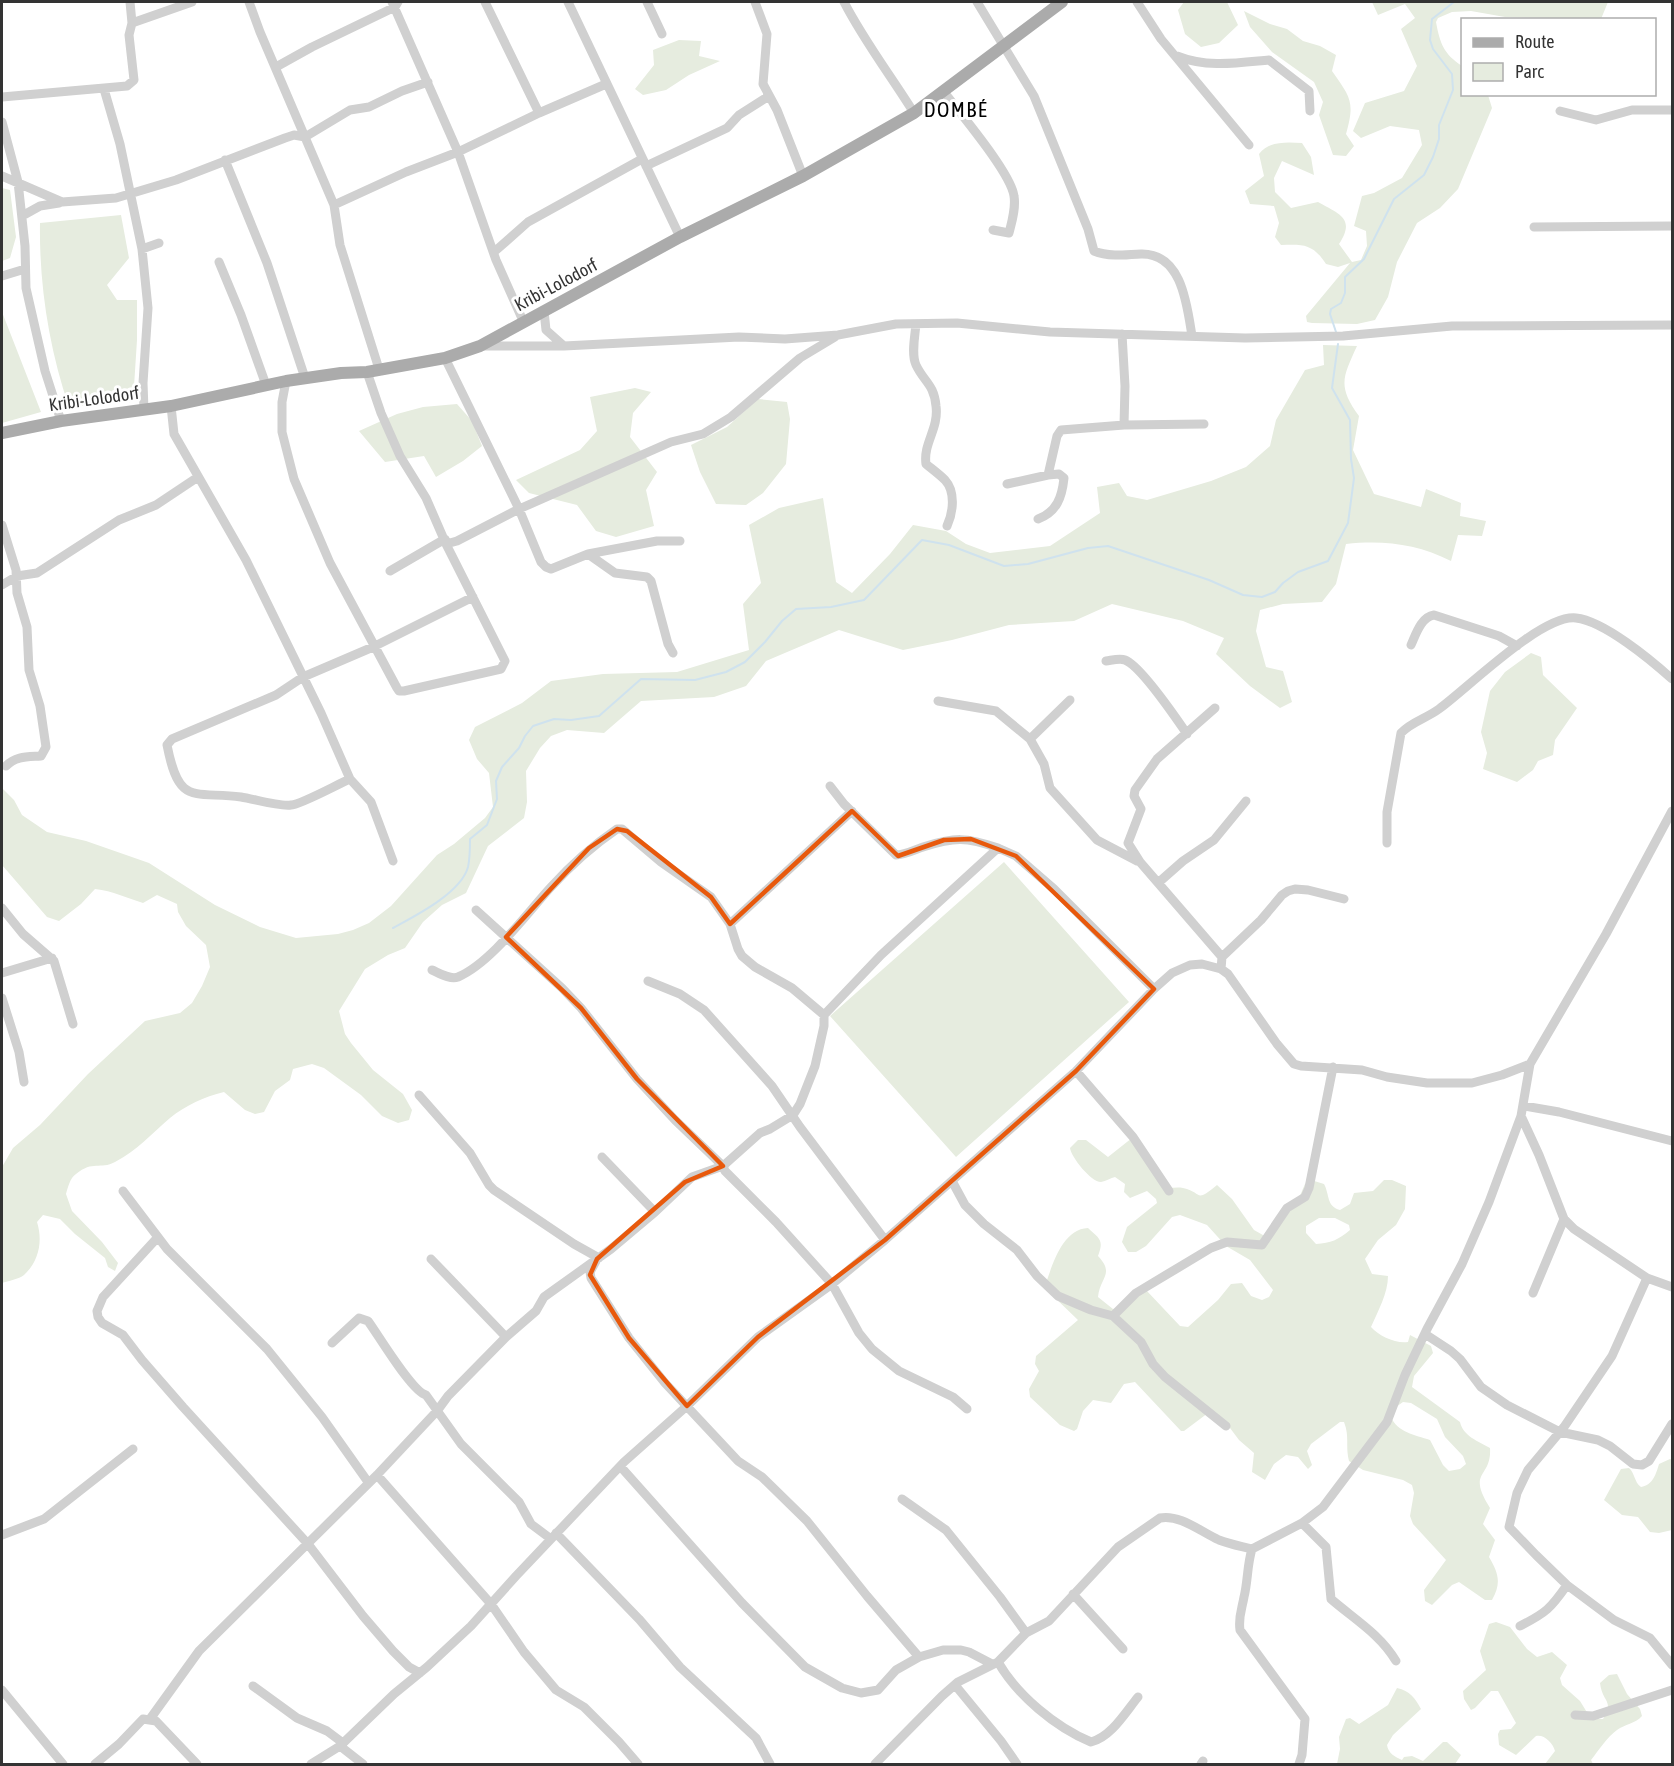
<svg xmlns="http://www.w3.org/2000/svg" width="1674" height="1766" viewBox="0 0 1674 1766" font-family="'Asap Condensed',sans-serif">
<style>
.green{fill:#e6ecdf;fill-rule:evenodd}
.lines{fill:none;stroke-linecap:round;stroke-linejoin:round}
.stream{stroke:#cfe2ee;stroke-width:2}
.minor{stroke:#d0d0d0;stroke-width:9}
.major{stroke:#ababab;stroke-width:12}
.marked{fill:none;stroke:#e8590c;stroke-width:4.5;stroke-linejoin:round}
.labels{text-anchor:middle;stroke-width:6;stroke-linejoin:round;paint-order:stroke}
.street-label{font-size:18px;fill:#333;stroke:#fff}
.quarter-label{font-size:21px;letter-spacing:1.5px;fill:#000;stroke:#fff}
</style>
<rect width="100%" height="100%" fill="#fff"/>
<!-- green -->
<path class="green" d="M1184,2H1227L1238,25L1219,43L1201,47L1185,34L1178,10Z
M1372,2H1608L1601,19L1505,17L1471,11L1452,12L1438,18L1436,22C1440,44 1444,54 1462,66V94L1488,95L1492,108L1458,189L1440,208L1417,223L1397,262L1388,297L1375,320L1357,324L1312,323L1307,322L1306,316L1350,263L1338,267L1326,264C1313,244 1304,244 1281,245L1275,237L1279,223L1274,206L1250,204L1245,191L1264,176L1259,154C1269,141 1286,142 1302,143L1311,157L1314,175L1282,161L1274,178L1275,192L1291,208L1318,202C1339,214 1356,218 1339,244L1352,262L1361,260L1367,246L1366,231L1354,226L1362,196L1374,193L1402,178L1422,145L1419,130L1390,126L1361,138L1353,131L1365,103L1404,91L1417,66L1401,29L1415,18L1405,4L1378,15Z
M1244,11L1270,24L1287,29L1303,41L1320,46L1336,55L1332,71C1351,98 1355,102 1346,134L1354,146L1346,156L1333,155L1319,115L1323,102L1314,82L1272,52L1250,27Z
M679,40L701,41L699,56L720,61L689,75L666,90L643,95L635,89L654,65L653,50Z
M2,188L10,190L16,237L10,258L2,261Z
M121,215L129,258L107,285L117,300H137V340L133,402L69,407C49,348 39,285 40,223Z
M2,312L41,412L2,423Z
M1323,345L1357,346C1343,377 1337,386 1359,416L1353,450L1374,494L1421,507L1426,489L1461,503L1460,516L1486,521L1482,536L1458,535L1451,561C1417,544 1384,540 1346,544L1336,584L1322,602L1283,604L1260,610L1256,631L1266,667L1283,671L1292,702L1280,708L1250,686L1216,654L1224,638L1183,621L1112,604L1074,621L1009,625L952,640L903,650L839,630L766,661L746,686L714,697L641,701L604,733L567,730L551,736L540,748L526,771L527,802L524,818L488,846L466,893L442,905L423,922L405,948L388,955L365,969L339,1011L345,1034L351,1043L373,1070L403,1094L412,1110L409,1120L398,1123L382,1116L361,1095L324,1068L312,1064L293,1069L290,1080L275,1091L264,1112L255,1114L245,1110L224,1092C204,1097 186,1105 170,1118C151,1134 138,1150 115,1162C100,1170 93,1160 76,1174C70,1178 68,1187 66,1194L72,1211L102,1242L118,1263L115,1271L108,1267L105,1258L75,1234L60,1219L43,1215L37,1222C43,1241 39,1261 24,1275C19,1279 8,1281 2,1283V1167L13,1148L40,1125L88,1074L145,1021L180,1013L192,1003L202,986L210,967L206,945L186,926L178,912L177,904L157,895L143,903C127,898 113,891 95,889L81,904L59,921L47,917L2,865V788L14,800L22,815L47,832L86,841L149,863L215,905L260,927L296,938L338,934L353,930L369,923L391,906L437,855L454,844L485,818L493,807L489,773L477,759L469,740L475,727L522,703L551,681L603,674L677,672L749,650L743,604L761,583L749,525L779,508L823,498L836,582L852,593L890,554L913,525L946,531L966,544L990,553L1050,546L1100,513L1097,487L1119,483L1127,496L1147,500L1211,481L1246,467L1270,446L1276,420L1305,370L1324,365Z
M635,388L651,392L633,413L630,437L657,472L646,490L654,526L616,537L596,531L577,505L529,493L516,480L580,450L597,431L590,397Z
M758,399L787,402L790,419L786,464L763,493L746,505L716,504L700,472L691,445L727,427Z
M457,404L472,421L482,446L463,461L436,477L424,456L385,462L359,431L397,414L423,407Z
M1531,653L1541,657L1543,675L1577,708L1555,740L1553,755L1538,761L1533,770L1517,782L1483,769L1487,753L1481,732L1490,691L1505,672Z
M1004,862L1129,1002L956,1157L830,1016Z
M1132,1138L1168,1188C1173,1188 1178,1187 1183,1188C1203,1192 1194,1204 1217,1185L1232,1199L1254,1230L1270,1239L1299,1198L1305,1184L1311,1180L1324,1184C1330,1195 1326,1206 1340,1210L1350,1204L1354,1193L1373,1191L1384,1180H1392L1406,1186L1405,1209L1396,1225L1378,1240L1365,1259L1372,1274L1388,1276C1388,1293 1378,1311 1371,1327C1379,1336 1396,1344 1408,1342L1410,1335L1431,1346L1433,1353L1414,1376L1412,1387L1460,1422C1463,1436 1478,1441 1490,1448C1492,1479 1466,1470 1490,1508L1483,1524L1495,1540L1489,1557C1498,1572 1502,1583 1492,1600H1485L1459,1582L1452,1585L1432,1605L1425,1601L1424,1590L1446,1560L1413,1524L1410,1516L1414,1493L1412,1485L1403,1480L1363,1470L1349,1461C1345,1445 1350,1438 1344,1422H1340L1311,1444L1307,1451L1312,1465L1308,1469L1298,1457L1286,1455L1274,1464L1265,1480L1252,1472L1254,1453L1239,1440L1227,1424L1208,1413L1184,1431H1181L1135,1382L1124,1384L1111,1403L1093,1400L1083,1411L1077,1429L1074,1431L1060,1425L1030,1397L1029,1389L1039,1371L1035,1364L1036,1356L1078,1320L1051,1294L1046,1283C1053,1263 1063,1229 1088,1228C1100,1239 1104,1240 1098,1256C1115,1274 1100,1277 1098,1297L1113,1309L1128,1305L1146,1290L1180,1326L1188,1327L1218,1300L1231,1284L1242,1283L1251,1296L1262,1300L1269,1297L1273,1290L1250,1260L1226,1246L1207,1225L1180,1215L1172,1217L1146,1246L1136,1252H1128L1122,1242L1127,1227L1157,1203L1156,1199L1147,1191L1130,1198L1124,1192L1125,1184L1115,1177C1111,1178 1106,1181 1101,1182C1091,1182 1071,1157 1070,1148L1078,1140H1086L1108,1157ZM1319,1218H1335L1349,1225L1350,1230C1338,1240 1331,1243 1316,1244L1306,1233V1226ZM1403,1402L1411,1403L1437,1419L1445,1437L1463,1456L1466,1464L1460,1469L1449,1471L1443,1465L1430,1440C1415,1435 1397,1432 1391,1417L1393,1409Z
M1670,1459L1672,1460V1530L1659,1533L1650,1532L1638,1517L1622,1515L1604,1500L1621,1469L1629,1468C1635,1473 1634,1482 1641,1487C1653,1485 1656,1474 1659,1464Z
M1496,1622L1510,1627L1527,1649L1537,1657L1552,1652L1567,1665L1560,1678L1562,1685L1580,1701L1588,1714L1594,1719H1603C1615,1701 1602,1702 1600,1683L1609,1675L1617,1674L1627,1694L1640,1709L1642,1716C1635,1724 1625,1724 1617,1730C1607,1737 1599,1750 1591,1760L1593,1764H1545L1555,1751C1553,1743 1544,1734 1536,1736L1516,1755L1499,1745L1498,1734L1500,1730L1511,1729L1516,1723L1498,1691H1491L1475,1708L1471,1710L1464,1699L1463,1691L1486,1670L1480,1651L1489,1624Z
M1397,1688C1410,1691 1415,1698 1421,1709L1393,1735L1387,1745C1388,1753 1395,1757 1402,1760L1404,1757L1412,1756L1423,1761L1443,1742H1447L1461,1755L1455,1764H1337L1340,1749L1339,1737L1346,1719L1350,1718L1359,1724L1388,1705Z"/>
<g class="lines">
<!-- stream -->
<path class="stream" d="M1336,332L1330,314L1331,309L1341,303L1345,293V277L1364,259L1394,199L1424,175L1433,157L1439,139V125L1453,90L1452,74L1433,49L1430,40L1432,19L1454,2
M393,928C415,916 461,893 468,867C470,858 470,848 470,839L487,825L497,799L496,781L502,767L519,748L525,736L533,726L554,719L571,720L599,716L641,679L695,680L726,672L745,662L765,642L782,621L796,609L831,607L864,600L922,540L949,545L1004,566L1028,564L1088,548L1108,546L1209,580L1243,595L1262,597L1275,592L1283,583L1298,572L1328,561L1348,523L1354,478L1351,459L1350,420L1332,388L1338,344"/>
<!-- minor -->
<path class="minor" d="M130,2L132,23
M249,2L260,32L334,205L340,245L379,369
M392,2L458,152L496,260L524,323
M485,2L539,113
M568,2L680,237
M647,2L662,34
M755,2L767,34L763,84L777,110L803,176
M844,2C864,41 891,76 914,113
M977,2L1034,96L1088,229L1094,251C1108,257 1126,255 1141,254C1182,253 1187,305 1192,336
M1137,2L1161,39L1249,145
M1177,56C1207,68 1237,63 1269,60L1309,91L1310,111
M276,67L312,47L395,7L398,2
M104,89L120,144L142,249L148,308L143,383L144,410
M944,92C960,113 1011,173 1014,196C1016,208 1012,221 1009,233L993,230
M2,97L127,86L134,80L129,35L132,23L192,2
M1560,111L1596,120L1632,110H1672
M2,122L18,182L25,246L26,288L45,371L61,421
M225,160L267,263L305,378
M646,166L727,128L739,115L769,96
M2,176L62,202L116,198L176,180L285,138L294,135L305,137L350,110L369,107L402,91L428,82
M334,205L406,172L458,152L539,113L606,84
M22,216L40,206L59,203
M1534,227L1672,226
M142,249L159,243
M494,252L528,222L642,159
M219,262L241,315L266,385
M2,276L25,269
M544,311L546,330L564,346
M916,324C915,336 911,354 916,365C924,382 934,384 936,406C939,429 923,443 926,464C932,469 939,474 945,480C956,492 953,513 947,526
M481,346H564L739,337L785,339L838,335L896,324L957,323L1050,332L1245,338L1343,336L1452,326L1672,325
M445,358L519,509L541,562L546,567L551,569L588,554L615,573L647,577L651,581L668,644L673,653
M286,381L282,402V432L294,479L330,563L397,688L399,691H404L501,669L505,661L446,544L426,498L400,456L381,413L367,372
M171,406L174,434L246,560L321,713L350,779L371,802L393,861
M1124,425L1204,424
M1007,484L1048,475L1057,436L1061,430L1124,425L1125,386L1122,334
M1038,519C1057,512 1062,497 1064,478L1059,474L1048,475
M2,525L16,570L17,593L27,627L29,670L40,706L46,747L41,756C27,757 16,756 6,766
M446,544L457,541L519,509L671,442L703,434L731,417L800,358L835,337
M588,554L657,541H680
M390,571L445,539
M2,585L17,576L37,573L119,520L156,505L198,477
M1411,645C1416,634 1421,617 1434,615L1499,636L1517,646
M1106,661C1113,660 1120,658 1125,660C1141,666 1176,718 1187,734
M1070,700L1030,739L1044,764L1050,788L1097,840L1137,861
M938,701L996,711L1030,739
M1215,708L1157,759L1135,790L1134,796L1141,809L1128,843L1140,862L1222,957L1221,969
M350,779C338,784 300,805 291,805C280,807 254,799 241,797C192,791 179,806 167,745L172,739L276,695L303,677L373,647L473,597
M830,786L844,804L896,855C905,855 914,850 923,847C955,837 966,837 998,848
M1387,843V812L1401,733C1411,722 1427,718 1439,709C1468,688 1542,614 1576,618C1604,621 1651,660 1672,679
M1158,883L1183,861L1214,840L1246,801
M2,908L23,934L54,961L73,1024
M476,910L562,988L581,1008L637,1079L675,1120L723,1166L725,1171L776,1222L832,1284L859,1333L872,1349L899,1371L953,1397L967,1409
M730,924L852,811
M1222,957L1261,920L1282,895L1288,891L1295,889L1308,890L1344,899
M432,970C439,973 450,980 458,977C491,963 527,913 551,887C571,865 592,846 617,829H622L661,862L711,897L730,924L738,949L742,956L755,967L792,988L824,1015
M2,973L52,958
M648,981L680,994L704,1010L772,1086L800,1127L885,1240
M2,998L19,1052L24,1082
M1076,1071L1133,1137L1169,1191
M419,1095L470,1153L489,1185L494,1190L574,1244L599,1258
M1524,1106L1559,1112L1672,1141
M1521,1116L1539,1155L1564,1219L1574,1229L1647,1278L1612,1356L1564,1427L1528,1470L1517,1493L1509,1527L1536,1555L1567,1585L1614,1620L1650,1638L1672,1665
M602,1157L655,1212
M952,1181L965,1205L984,1224L1017,1250L1037,1276L1058,1296L1091,1310L1113,1316L1141,1342L1153,1364L1165,1377L1226,1426
M123,1191L167,1249L267,1349L322,1417L368,1482
M158,1237L103,1297L97,1311L98,1317L102,1323L123,1335L142,1360L183,1407L308,1544L363,1616L393,1651L409,1667L420,1673
M431,1259L506,1337
M596,1261L590,1272L591,1278L629,1338L665,1383L738,1461L762,1477L807,1521L867,1596L919,1657
M1647,1278L1672,1287
M1533,1293L1564,1219
M1113,1316L1136,1293L1211,1248L1227,1242L1262,1245L1287,1208L1305,1197L1309,1188L1333,1067
M1425,1334L1451,1351L1460,1359L1481,1387L1507,1405L1560,1432L1598,1440L1610,1446L1633,1464L1642,1465L1649,1461L1672,1424
M332,1343L359,1318L368,1321C379,1336 412,1392 426,1395L461,1444L519,1502L531,1524L551,1539
M620,1466L742,1603L805,1667L842,1688L861,1693L878,1690L896,1670L919,1657L943,1650H961L969,1652L992,1664
M377,1475L491,1604L524,1652L556,1690L584,1707L619,1742L638,1764
M902,1499L946,1530L1000,1597L1026,1633
M1302,1523L1326,1547L1331,1599C1354,1619 1380,1634 1396,1661
M556,1533L639,1619L680,1667L756,1738L770,1764
M2,1535L44,1519L133,1449
M1252,1549C1247,1565 1248,1581 1244,1597C1242,1609 1238,1617 1240,1630L1305,1719L1302,1755L1299,1764
M1073,1594L1123,1649
M1520,1626C1546,1613 1551,1608 1567,1585
M998,1662C1017,1695 1055,1727 1091,1742C1111,1737 1125,1713 1138,1697
M955,1685L1001,1741L1017,1764
M253,1686L297,1718L327,1731L343,1743
M2,1690L63,1764
M1575,1715L1593,1716L1672,1690
M150,1719L199,1651L377,1475L437,1411L448,1396L506,1337L536,1311L544,1297L611,1249L655,1212L692,1177L723,1166L760,1133L770,1129L793,1115L800,1104L815,1066L824,1026V1015L881,955L998,848L1016,856L1054,889L1154,989
M340,1746L363,1764
M95,1764L119,1744L143,1719L156,1721L197,1764
M311,1764L340,1746L394,1694L427,1667L471,1626L516,1576L624,1462L687,1406L758,1337L832,1284L885,1240L1076,1071L1154,989L1172,973L1190,965L1202,964L1221,969L1228,974L1277,1044L1294,1064L1301,1066L1362,1070L1387,1077L1427,1083H1472L1502,1075L1530,1064
M875,1764L942,1696L958,1682L998,1662L1026,1633L1049,1621L1118,1547L1160,1518C1180,1514 1201,1532 1219,1540C1229,1544 1240,1546 1252,1549L1302,1523L1323,1507L1387,1422L1405,1375L1427,1329L1462,1264L1489,1202L1521,1116L1530,1064L1606,934L1672,811
M1201,1764L1203,1761"/>
<!-- major -->
<path class="major" d="M2,433L61,421L171,406L286,381L341,373L367,372L445,358L480,346L680,237L803,176L914,113L1062,2"/>
</g>
<!-- marked area -->
<path class="marked" d="M852,811L898,856L944,840L971,839L1016,856L1154,989L1076,1071L885,1240L758,1337L687,1406L629,1338L590,1275L597,1259L685,1182L723,1166L637,1079L581,1008L506,937L589,848L617,829L627,831L711,897L730,924Z"/>
<g class="labels">
<!-- street labels -->
<g class="street-label">
<text transform="translate(556 285) rotate(-28)" y="6">Kribi-Lolodorf</text>
<text transform="translate(94 399) rotate(-8)" y="6">Kribi-Lolodorf</text>
</g>
<!-- quarter labels -->
<g class="quarter-label">
<text x="956" y="117">DOMBÉ</text>
</g>
</g>
<!-- border -->
<rect width="1674" height="1766" fill="none" stroke="#333333" stroke-width="6"/>
<!-- legend -->
<rect x="1461" y="18" width="195" height="78" fill="#ffffff" stroke="#adadad" stroke-width="1.5"/>
<rect x="1473" y="38" width="30" height="9" fill="#ababab" stroke="#adadad" stroke-width="1.5"/>
<text x="1515" y="48" font-size="18" fill="#333333">Route</text>
<rect x="1473" y="63" width="30" height="18" fill="#e6ecdf" stroke="#adadad" stroke-width="1.5"/>
<text x="1515" y="78" font-size="18" fill="#333333">Parc</text>
</svg>
